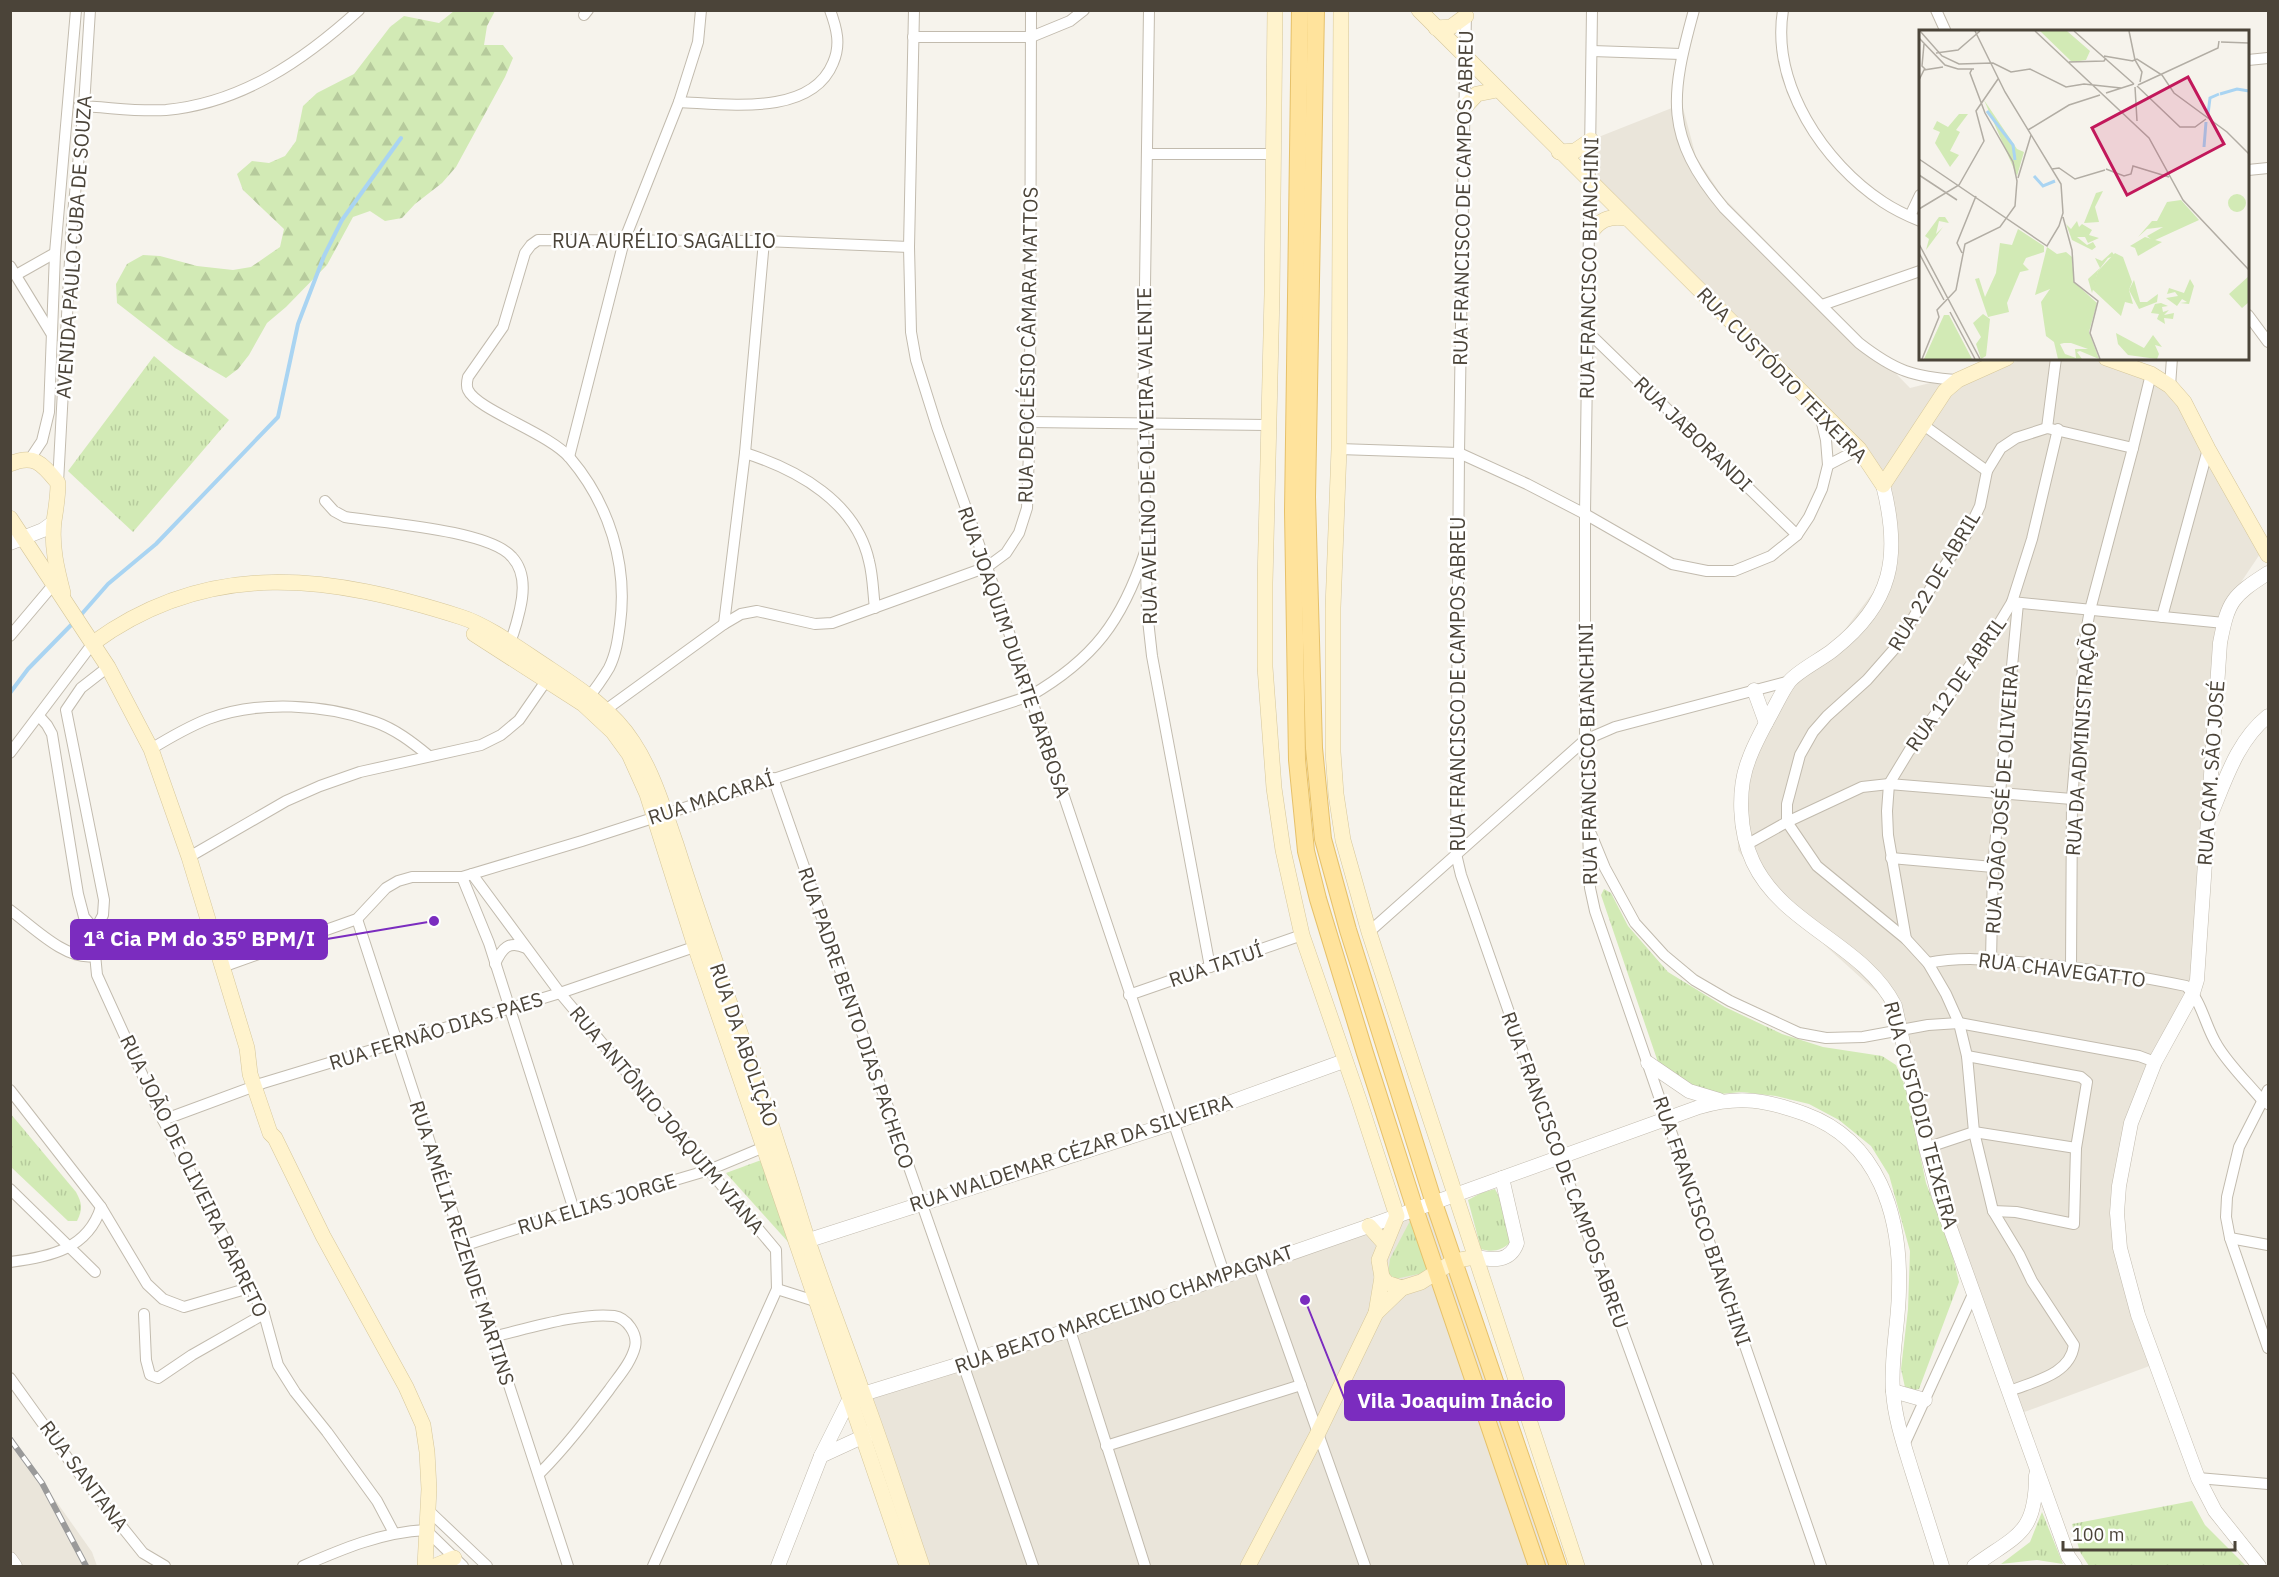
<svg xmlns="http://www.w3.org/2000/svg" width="2279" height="1577" font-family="'IBM Plex Sans',sans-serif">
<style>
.residential{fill:#eae5da}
.forest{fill:url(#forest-firs)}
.park{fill:url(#park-tufts)}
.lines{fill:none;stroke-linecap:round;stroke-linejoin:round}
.stream{stroke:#a9d4f2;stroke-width:4}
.minor-casing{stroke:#c2bbae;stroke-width:12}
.tertiary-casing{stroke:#c2bbae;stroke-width:15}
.secondary-casing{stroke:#d6c79b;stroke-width:16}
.primary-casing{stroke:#e6c16a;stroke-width:18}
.minor{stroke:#fff;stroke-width:10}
.tertiary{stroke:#fff;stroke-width:14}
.secondary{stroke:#fff3cd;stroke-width:15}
.primary{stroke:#ffe39c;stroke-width:16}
.rail-casing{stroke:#9a9a9a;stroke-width:6}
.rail{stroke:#fff;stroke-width:4;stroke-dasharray:11;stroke-linecap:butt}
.labels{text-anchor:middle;stroke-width:5;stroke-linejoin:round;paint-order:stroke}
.street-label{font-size:20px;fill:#4b4439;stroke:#fff}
.inset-river{fill:none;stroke:#a9d4f2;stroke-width:3}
.inset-road{fill:none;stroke:#b2ada4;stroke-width:1.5}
.view{fill:#c2185b;fill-opacity:0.15;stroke:#c2185b;stroke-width:3}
.inset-edge{fill:none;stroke:#4b4439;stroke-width:3}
.leader{fill:none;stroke:#7b2cbf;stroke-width:2}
.callout-dot{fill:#7b2cbf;stroke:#fff;stroke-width:2}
.callout{fill:#7b2cbf;stroke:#7b2cbf;stroke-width:2}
.callout-label{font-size:21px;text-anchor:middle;font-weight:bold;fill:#fff}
</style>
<defs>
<pattern id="forest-firs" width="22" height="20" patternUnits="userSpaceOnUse" patternTransform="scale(1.5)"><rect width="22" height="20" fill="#d2eab5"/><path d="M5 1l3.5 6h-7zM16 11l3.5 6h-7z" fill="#b6ca9c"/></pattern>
<pattern id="park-tufts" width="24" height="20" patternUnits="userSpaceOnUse" patternTransform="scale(1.5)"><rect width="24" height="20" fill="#d2eab5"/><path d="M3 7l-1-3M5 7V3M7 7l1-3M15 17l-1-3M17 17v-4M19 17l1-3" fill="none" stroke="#b6ca9c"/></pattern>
</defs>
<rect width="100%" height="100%" fill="#f6f3ec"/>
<g class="residential">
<path d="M1682,104l14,53 26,39 188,192 116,-29h78l76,33 82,159 -37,55 -33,383 -53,115 -11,47 -6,64 15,100 18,49 -139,51 -99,-281 -14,-107 -22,-31 -113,-102 -30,-44v-80l47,-88 55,-46 41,-54 9,-26 -7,-81 -285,-286 -2,-51z"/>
<path d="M1434,1203l126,363h-656l-54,-168z"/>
<path d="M10,1436l82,116 5,14h-76l-10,-12z"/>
</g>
<path class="forest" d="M454,11h41l-8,15 -3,19h19l10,13 -8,19 -49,90 -14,16 -27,21 -13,14 -17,3 -15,-10 -17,6 -26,48 -41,42 -19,16 -18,32 -11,14 -12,9 -51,-30 -58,-45 -1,-19 11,-20 16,-9 17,1 37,10 36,4 18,-3 29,-20 4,-18 -41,-39 -6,-16 15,-13 17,2 16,-7 11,-15 7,-35 14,-13 37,-19 36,-47 14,-11 35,7z"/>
<g class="park">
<path d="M154,356l75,64 -96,112 -65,-61z"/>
<path d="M1604,889l7,4 17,33 40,46 57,35 57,27 41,13 59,9 14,9 10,23 20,95 24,62 9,37 -40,107 -13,3 -5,-23 7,-60 2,-58 -21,-76 -18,-29 -32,-26 -30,-16 -33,-8 -34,-4 -44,4 -37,-25 -60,-176z"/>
<path d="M10,1113l66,79c6,11 7,17 1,29h-9l-57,-54z"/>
<path d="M767,1158l22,85 -63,-70z"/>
<path d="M1495,1189l6,12 10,41c-9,8 -18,11 -30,7l-13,-49 13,-7z"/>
<path d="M1411,1219l17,53 -33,7 -7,-6 2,-14z"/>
<path d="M2192,1501l13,24 41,41h-157l-9,-14 -8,-28z"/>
<path d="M2042,1512l21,52 -26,-4 -36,4 29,-22z"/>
</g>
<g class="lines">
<g class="stream">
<path d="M80,616l28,-32 48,-40 122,-127 20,-93 26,-68 18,-36 59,-82"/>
<path d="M10,693l18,-24 47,-48"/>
</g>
<defs>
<g id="minor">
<path d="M914,10l-5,237 2,85 5,28 21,67 50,140 238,709"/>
<path d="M1149,10l-6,413 4,188 5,45 58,311"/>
<path d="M1592,10l-7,504v226l5,148 5,23 226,655"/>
<path d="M1694,10c-24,87 -30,126 30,198l135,135c36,28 54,34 99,37"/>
<path d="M1783,10c-12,75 41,153 100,192 12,8 25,14 37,19"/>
<path d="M1936,10l10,22"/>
<path d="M1466,11l-7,442 -3,401 5,21 99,283 148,408"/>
<path d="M584,15l4,-5"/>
<path d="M913,37h118l39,-16 14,-11"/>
<path d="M1592,51l89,3"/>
<path d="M2248,60l20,-2"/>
<path d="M679,102c47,2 132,15 154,-39 8,-18 4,-34 -3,-53"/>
<path d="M79,106c29,1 58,6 87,4 76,-7 138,-50 193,-100"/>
<path d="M1147,154h126"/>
<path d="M2248,170l20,-2"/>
<path d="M1910,216l10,-21"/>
<path d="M10,266l41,67"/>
<path d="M16,275l39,-22"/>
<path d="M1822,305l98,-34"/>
<path d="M2248,315l20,27"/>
<path d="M1589,333l208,202"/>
<path d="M2170,386l2,-28"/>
<path d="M1030,422l237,3"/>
<path d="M1922,424l65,47"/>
<path d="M2047,428l9,-70"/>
<path d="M1339,449l120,4 68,31 58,30 87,50 35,7h27l37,-15 26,-21 12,-18 13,-28 6,-24 -2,-25 -7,-30"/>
<path d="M745,453c53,17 111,49 124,108 4,15 4,32 6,47"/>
<path d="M569,457l55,-216 55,-139 19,-60 3,-32"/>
<path d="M30,459l12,-18 7,-29 6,-159 21,-243"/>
<path d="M1828,465l31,-16"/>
<path d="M58,483l14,-260 12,-117 6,-96"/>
<path d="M325,501l9,10 11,6c37,6 144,13 167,40 13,14 12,35 8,52 -3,13 -6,27 -13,39"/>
<path d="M2012,602l212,21"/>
<path d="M2162,617l46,-168"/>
<path d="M724,624l21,-171 19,-212"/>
<path d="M10,636l43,-51"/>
<path d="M108,667l-27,21 -15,22 38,190 -1,15 -8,15 -1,14 3,31 66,145 101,194 14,51 17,27 32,40 50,69 17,32"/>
<path d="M585,702c8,-10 17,-22 24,-34 7,-14 9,-29 11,-44 8,-60 -11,-120 -50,-166 -21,-25 -93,-48 -102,-68 -2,-4 -1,-9 0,-13l35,-50 22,-74 6,-8 7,-5 226,1 145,6"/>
<path d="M600,714l124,-90 17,-10 16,-3 58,13 17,-1 155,-56 19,-14 13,-20 8,-25 3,-86 1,-412"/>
<path d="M39,716l8,9 5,9 26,160 6,23 11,13"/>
<path d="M151,749c18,-11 37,-22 57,-30 50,-19 117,-15 167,3 20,7 37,20 54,34"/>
<path d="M10,753l83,-110"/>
<path d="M773,778l203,581"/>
<path d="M1591,834l14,34 30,55 29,32 30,25 36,21 69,32 27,5 37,-1 65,-12 31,-2 180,33 16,6"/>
<path d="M1746,845l41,-23 75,-35 27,-3 183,15"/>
<path d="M189,857l97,-56 34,-15 40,-14 121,-27 20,-10 18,-15 27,-39"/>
<path d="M1891,858l102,9"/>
<path d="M472,874l88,119 216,257 1,39 -124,277"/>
<path d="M462,877l27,66 85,267"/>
<path d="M10,910c22,16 56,51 84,46"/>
<path d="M357,919l211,647"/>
<path d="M1369,932l216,-192 30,-13 175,-46"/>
<path d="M1906,939l-18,-104 -1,-24 2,-27 20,-33 85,-119 18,-30 20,-63 26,-110"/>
<path d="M1991,960l2,-93 25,-264"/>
<path d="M1928,963c34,-7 68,-3 102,0 52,5 105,12 156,23 16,15 19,40 31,59 12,20 30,37 45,55l6,4"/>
<path d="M495,964c7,-16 14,-24 31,-16"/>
<path d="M222,967l135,-48 29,-31 12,-7 14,-4h50l120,-36 448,-145c64,-37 92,-75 115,-144"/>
<path d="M2071,967l1,-168 14,-167 4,-22 43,-162 18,-74"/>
<path d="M1129,995l173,-60"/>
<path d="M1967,1056l114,21 6,5 -11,66 -2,76 -58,-12 -23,-1"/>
<path d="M10,1090l91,117 46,77 16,15 21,8 65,-19"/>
<path d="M2268,1090l-29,57 -12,50 -1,20 4,21 38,110"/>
<path d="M163,1120l100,-37 297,-90 140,-48"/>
<path d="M1926,1148l48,-16 102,16"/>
<path d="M10,1189l85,83"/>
<path d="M2230,1238l38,7"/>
<path d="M463,1246l111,-36 135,-40 55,-23"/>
<path d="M10,1262c40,-5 78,-13 91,-55"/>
<path d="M1258,1264l107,302"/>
<path d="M777,1289l41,13"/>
<path d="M144,1314l2,46 4,15 8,3 34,-23 72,-41"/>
<path d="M1070,1330l75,236"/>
<path d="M492,1337c35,-8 88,-25 122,-21 13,2 24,18 21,31 -4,16 -17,30 -26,43 -22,29 -44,58 -70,84"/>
<path d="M963,1364l70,202"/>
<path d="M10,1378l64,89 69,86 22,13"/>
<path d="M2010,1391c24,-10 60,-16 64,-46l-42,-64 -13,-27 -26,-43 -19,-79 -7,-76 -8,-33 -13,-29 -18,-31 -22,-24 -89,-73 -30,-44v-18l13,-49 13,-23 14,-16 40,-36 29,-33 43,-73 27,-39 14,-29 7,-35 14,-23 15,-10 31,-10 86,20"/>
<path d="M1904,1445l70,-153"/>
<path d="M1106,1446l195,-61"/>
<path d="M2198,1478l70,6"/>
<path d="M428,1510l59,56"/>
<path d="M303,1566c39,-17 79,-34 123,-36l37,36"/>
</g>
<g id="tertiary">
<path d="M1883,485c18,71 10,118 -50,165 -11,9 -37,22 -44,32 -6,8 -11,19 -16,28 -8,15 -18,32 -24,49 -12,30 -10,73 4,103 30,64 111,82 142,144l31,142 13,49 129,359 7,10"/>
<path d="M10,543l33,-13 11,-8"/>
<path d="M1754,690l12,33"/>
<path d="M2212,812c14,-34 26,-72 56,-96"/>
<path d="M1648,1063l41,28 30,9"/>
<path d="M800,1243l373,-120 171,-62"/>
<path d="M1475,1257c17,3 35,6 42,-14l-15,-65"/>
<path d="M1893,1391l32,9"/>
<path d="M821,1456l50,-23"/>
<path d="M10,1559l5,7"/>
<path d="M778,1566l43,-110 29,-58 220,-68 299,-104 330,-119c41,-12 67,-7 106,7 74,27 96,102 94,174 0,35 -9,70 -6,104 2,27 11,53 19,79 10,32 20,64 30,95"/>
<path d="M1974,1566c42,-31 62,-31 62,-91"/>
<path d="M2259,1566l-44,-55 -17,-33 -60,-163 -18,-67 -3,-35 2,-27 12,-63 24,-61 38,-69 4,-13 23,-337c8,-42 12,-47 48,-70"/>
</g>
<g id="secondary">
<path d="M1275,10l-3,284 -7,289v84l9,121 9,62 19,85 57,165 38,116 -18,44 3,17 5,6 15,5 19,-6 33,-21 21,-4"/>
<path d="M1341,10l-2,439 -6,159v144l3,42 7,46 26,92 208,634"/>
<path d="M1419,10l440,439 24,36 62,-94 13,-11 49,-22"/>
<path d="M1436,28l15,-1 15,-11"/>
<path d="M1464,108l13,-14 20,-4"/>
<path d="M1559,152l16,-1 16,-11"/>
<path d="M1590,234c9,-14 18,-18 35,-16"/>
<path d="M2106,358l45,16 19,12 14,16 24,47 60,106"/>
<path d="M10,464c25,-11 33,1 48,19 0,14 -2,25 -4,38 -3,25 3,49 9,72"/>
<path d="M10,518l98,149 43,82 38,108 58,191 3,26 20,59 5,5 48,98 83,151 17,38 4,27 2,37 -4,77"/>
<path d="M474,634l109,70 30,28 16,22 18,40 48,152 212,620"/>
<path d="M93,643c118,-86 239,-67 368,-26 26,8 60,33 83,48 33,22 67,43 89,77 20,30 31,68 43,102 15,47 31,94 47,140 19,54 38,108 55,162 10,30 19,61 29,92 17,51 37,102 55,153 22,58 40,117 60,175"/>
<path d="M1369,1226l16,18"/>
<path d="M1376,1313l26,-25"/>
<path d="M435,1566l19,-8"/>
<path d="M1248,1566l69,-131 59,-122 6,-36"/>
</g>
<g id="primary">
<path d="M1300,10l-7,501 4,249 9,91 12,48 47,154 50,156 122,357"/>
<path d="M1316,10l-9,487 7,251 9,91 25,91 86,273 124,363"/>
</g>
</defs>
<use href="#minor" class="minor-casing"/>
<use href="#tertiary" class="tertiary-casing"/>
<use href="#secondary" class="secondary-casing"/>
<use href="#primary" class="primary-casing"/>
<use href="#minor" class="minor"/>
<use href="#tertiary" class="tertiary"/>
<use href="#secondary" class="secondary"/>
<use href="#primary" class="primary"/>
<defs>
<path id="rail" d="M10,1439l32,44 44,83"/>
</defs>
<use href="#rail" class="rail-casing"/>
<use href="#rail" class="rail"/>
</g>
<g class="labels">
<g class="street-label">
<text transform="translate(1463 198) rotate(-89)" y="7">RUA FRANCISCO DE CAMPOS ABREU</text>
<text x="664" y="248">RUA AURÉLIO SAGALLIO</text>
<text transform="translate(74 247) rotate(-86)" y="7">AVENIDA PAULO CUBA DE SOUZA</text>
<text transform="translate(1589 268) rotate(-89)" y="7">RUA FRANCISCO BIANCHINI</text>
<text transform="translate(1028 345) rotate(-89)" y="7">RUA DEOCLÉSIO CÂMARA MATTOS</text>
<text transform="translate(1782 375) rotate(46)" y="7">RUA CUSTÓDIO TEIXEIRA</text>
<text transform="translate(1693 434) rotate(44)" y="7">RUA JABORANDI</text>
<text transform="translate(1147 456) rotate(-91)" y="7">RUA AVELINO DE OLIVEIRA VALENTE</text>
<text transform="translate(1934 581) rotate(-59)" y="7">RUA 22 DE ABRIL</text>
<text transform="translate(1014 652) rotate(71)" y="7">RUA JOAQUIM DUARTE BARBOSA</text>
<text transform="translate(1458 684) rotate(-90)" y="7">RUA FRANCISCO DE CAMPOS ABREU</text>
<text transform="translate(1956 684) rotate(-55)" y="7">RUA 12 DE ABRIL</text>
<text transform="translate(2081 739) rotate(-86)" y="7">RUA DA ADMINISTRAÇÃO</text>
<text transform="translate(1588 754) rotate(-91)" y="7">RUA FRANCISCO BIANCHINI</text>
<text transform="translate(2211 773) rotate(-86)" y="7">RUA CAM. SÃO JOSÉ</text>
<text transform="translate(711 798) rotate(-18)" y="7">RUA MACARAÍ</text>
<text transform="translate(2002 799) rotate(-86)" y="7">RUA JOÃO JOSÉ DE OLIVEIRA</text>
<text transform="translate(1216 965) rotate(-19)" y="7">RUA TATUÍ</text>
<text transform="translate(2062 970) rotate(7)" y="7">RUA CHAVEGATTO</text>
<text transform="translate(856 1018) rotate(71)" y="7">RUA PADRE BENTO DIAS PACHECO</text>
<text transform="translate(436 1031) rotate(-17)" y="7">RUA FERNÃO DIAS PAES</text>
<text transform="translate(744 1045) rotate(71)" y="7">RUA DA ABOLIÇÃO</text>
<text transform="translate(1921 1115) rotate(75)" y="7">RUA CUSTÓDIO TEIXEIRA</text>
<text transform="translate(667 1120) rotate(50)" y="7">RUA ANTÔNIO JOAQUIM VIANA</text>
<text transform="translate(1071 1153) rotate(-18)" y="7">RUA WALDEMAR CÉZAR DA SILVEIRA</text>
<text transform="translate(1565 1170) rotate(70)" y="7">RUA FRANCISCO DE CAMPOS ABREU</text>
<text transform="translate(194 1176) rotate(64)" y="7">RUA JOÃO DE OLIVEIRA BARRETO</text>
<text transform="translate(597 1204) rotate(-17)" y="7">RUA ELIAS JORGE</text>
<text transform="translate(1702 1221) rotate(71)" y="7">RUA FRANCISCO BIANCHINI</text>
<text transform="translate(462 1243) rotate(72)" y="7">RUA AMÉLIA REZENDE MARTINS</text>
<text transform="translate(1124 1309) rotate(-19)" y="7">RUA BEATO MARCELINO CHAMPAGNAT</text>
<text transform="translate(84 1476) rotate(53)" y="7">RUA SANTANA</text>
</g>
</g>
<g transform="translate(1919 30)">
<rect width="330" height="330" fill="#f6f3ec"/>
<path d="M184,161l-8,16 4,15 -15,1 12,-30zM309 173a9 9 0 1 1 18 0a9 9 0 1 1-18 0ZM262,170l18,20 -46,21 -6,-5 16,-9 -16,2 -9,8 14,-16h5l10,-19zM196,223l8,4 9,25 -3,8 4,14 -8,-2 -4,14 -29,-27 6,-18zM25,285h5l23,44h-48z" fill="#d2eab5"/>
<path d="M20,187h6l4,6 -10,-2 -3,13 7,-7 -17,23 3,-11 -4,-3zM158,191l2,6 3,-3 10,6 -3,5 10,3 -11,5 -3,-6h-8l10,8 6,-3 3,5 -4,3 -20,-10 -6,-16 5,5zM128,217l10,7 9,-2 6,5 2,25 23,21 -8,29 10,27 -19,-8 -3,1 5,7h-24l-4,-17 -8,-6 -5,-34 9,-13 -15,6zM145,313h7l17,6h-13l1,9 -11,-4 -5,-10zM193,222l3,4 -7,2 -10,13 -6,22 -4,-14 12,-11 -5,-10 7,3zM271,249l4,7 -5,18 -9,-1 7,-1 -5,-3 -5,7 -11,-8 12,-2 -3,-4 -8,2 2,-6 15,5zM215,250l6,22h7l11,-8 -1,8 -18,7 -10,-19zM242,273l7,3 -6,1 1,5 6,-2 -5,5 10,-2 -1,6 -9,-1 1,6 -8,-5 2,-5 -8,-1 4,-9zM64,284l7,5 -4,37 -5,3 -5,-15 5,-7 -8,-14zM197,303l28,15 9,-13 9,12 -7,-2 4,9 -2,5 -29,-4 -10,-11z" fill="#d2eab5" fill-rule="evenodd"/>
<path d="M121,1h27l23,20 -4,9 -14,2zM330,246v26l-7,6 -13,-14z" fill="#d2eab5"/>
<path d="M65,70l33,49 7,3 -7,24zM40,84h9l-12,16 4,2 -10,19 9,4 -9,12 -15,-24 5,-11 -7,-3 4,-8 11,6zM99,199l26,17v6l-18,6 -3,6 6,6 -9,2 -13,31 2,9 -21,5 -13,-38 4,-1 6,19 11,-24 4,-30 12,2zM226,207l17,5 -24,14 -3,-8 -5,-2z" fill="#d2eab5"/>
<path class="inset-river" d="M301,64l17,-5 12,2M68,81l26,34 2,15M289,84l2,-16 9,-4M285,117l2,-25M115,146l9,10 12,-5"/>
<path class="inset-road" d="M1,1l22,25 17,8 34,-1 18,9 19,-3 36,18 18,-3 37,4M116,1l114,107 34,62 66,70M155,1l60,53M210,1l6,29 7,12 -2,10M0,8l26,27 13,4h16M302,12l28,1M5,14l-2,22 4,4M17,23l22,-3 22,-19M185,26l29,5M213,31l5,-2 25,16 12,18 53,39 22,22M150,32l35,-1 2,-3M0,50l5,-10 19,-3M219,55l80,-37 1,-7M218,56l43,41h15l11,-8M216,57l2,34M187,63l28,-9M109,100l41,-25 31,-10M0,129l128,87 12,-20 4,-13 -2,-29 -56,-92 -30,-61M133,139l7,-1 16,11 30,-9M187,139l18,7 7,-2 2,-8 36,11M0,145l38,25M99,148l13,-43M0,179l40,-24 25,-44 -8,-30 22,-32M144,187l9,33 2,32 24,19 -8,32 10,26M0,214l61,115M0,223l25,47M43,223l-5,-10 19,-47M31,282l25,47M3,329l17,-42 -2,-7 19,-20 9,-46 35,-17 15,-21 2,-25 -4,-19 -28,-49 -15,-40 2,-4"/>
<path class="view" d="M269,47l36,67 -97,51 -35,-67z"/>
<rect width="330" height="330" class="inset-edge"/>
</g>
<path class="leader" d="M434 921L327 939M1305 1300L1345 1400"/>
<g class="callout-dot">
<circle cx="434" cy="921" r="6"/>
<circle cx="1305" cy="1300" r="6"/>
</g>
<g class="callout">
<rect x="71" y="920" width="256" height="39" rx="6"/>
<rect x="1345" y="1381" width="219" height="39" rx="6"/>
</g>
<g class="callout-label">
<text x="199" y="946">1ª Cia PM do 35º BPM/I</text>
<text x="1455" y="1408">Vila Joaquim Inácio</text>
</g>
<rect width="2279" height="1577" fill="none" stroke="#4b4439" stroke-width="24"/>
<path d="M2063 1541v9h172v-9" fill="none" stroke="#4b4439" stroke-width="3"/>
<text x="2072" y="1541" font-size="18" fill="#4b4439" stroke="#ffffff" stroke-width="4.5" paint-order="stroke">100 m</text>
</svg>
